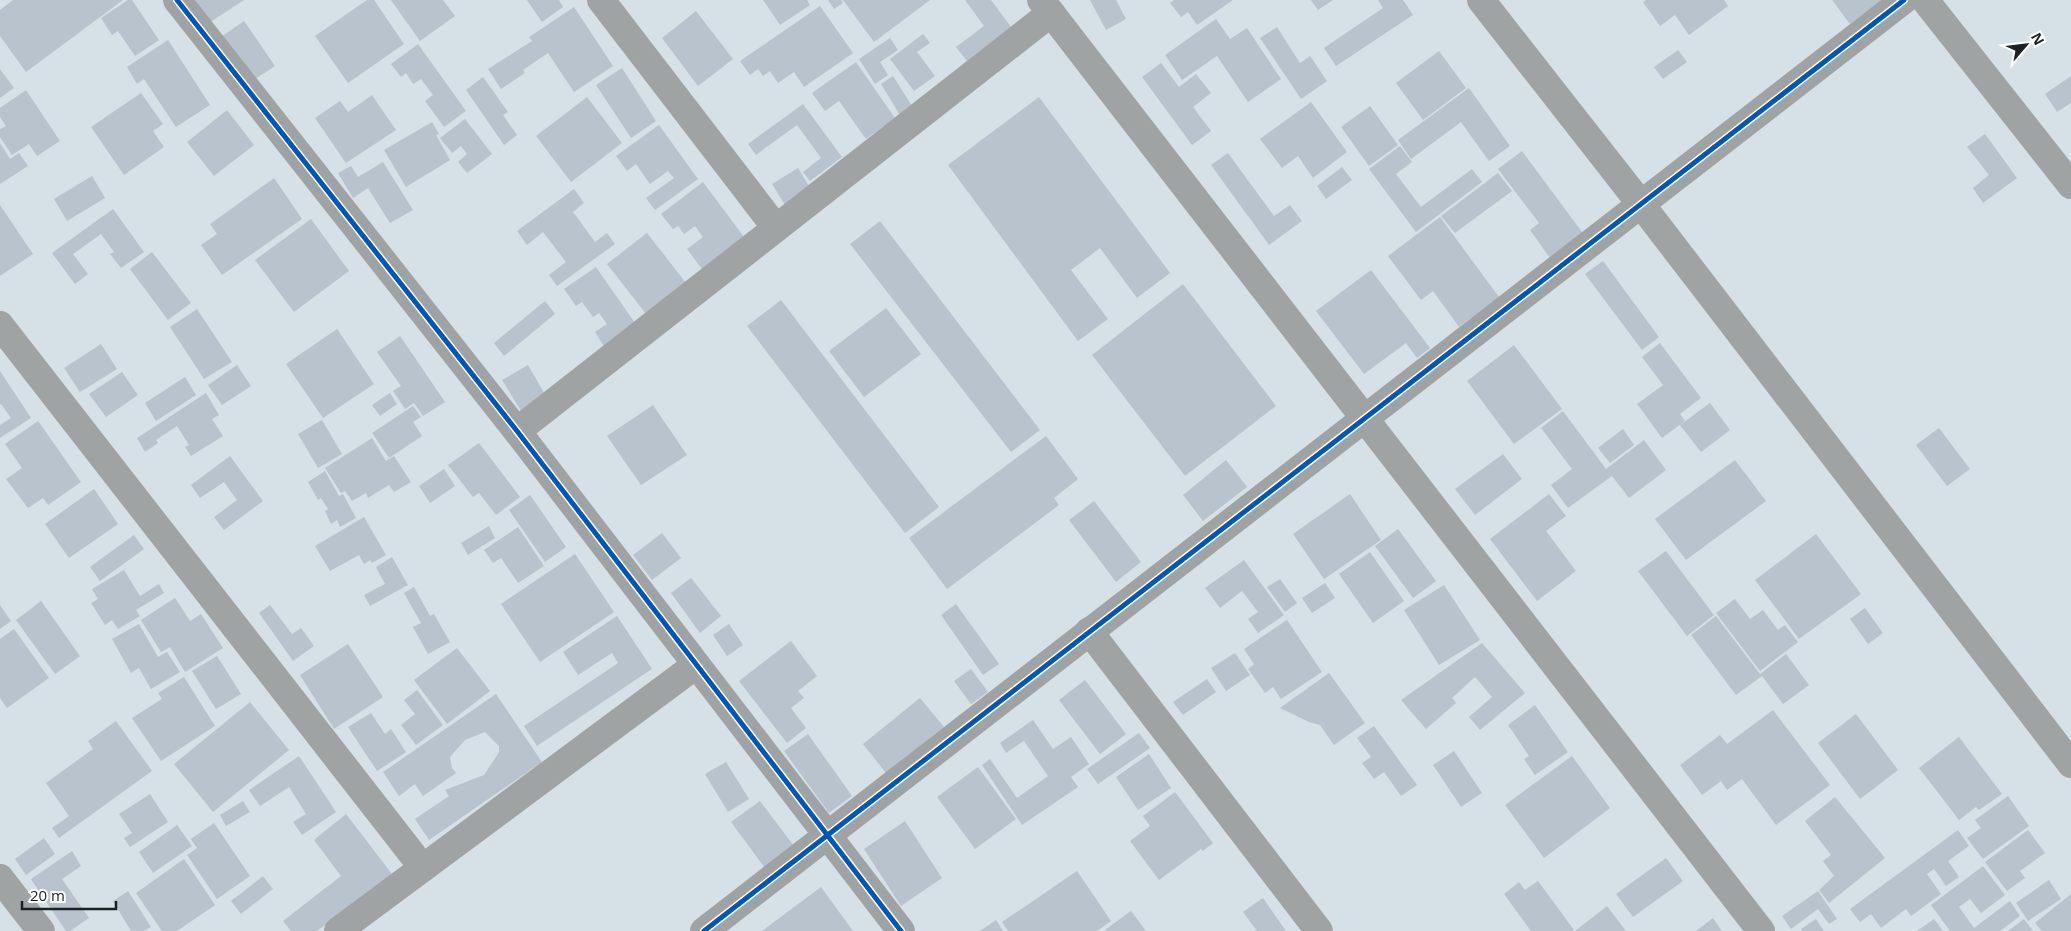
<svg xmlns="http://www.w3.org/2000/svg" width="2071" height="931" font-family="'Open Sans',sans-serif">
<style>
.building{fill:#b8c3cd}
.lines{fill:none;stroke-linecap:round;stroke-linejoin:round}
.minor{stroke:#9fa3a4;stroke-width:28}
.cycleway-casing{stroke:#fff;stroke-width:8}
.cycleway{stroke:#0057b8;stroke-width:5}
</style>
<rect width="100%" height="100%" fill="#d5e1e6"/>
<g class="building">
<path d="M13,0h110l-97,72 -26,-36v-26z"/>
<path d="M128,0h4l27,40 -24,16 -17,-25 -6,4 -11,-17z"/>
<path d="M195,0h49l-35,23z"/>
<path d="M367,0h7l30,44 -56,39 -33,-47z"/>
<path d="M391,0h52l12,16 -35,25z"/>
<path d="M527,0h32l4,7 -21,15z"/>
<path d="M763,0h44l3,5 -30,20z"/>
<path d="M828,0h13l2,3 -9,6z"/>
<path d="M843,0h87l-56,42z"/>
<path d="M965,0h26l20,27 -44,34 -11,-14 28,-21z"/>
<path d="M1090,0h26l10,19 -20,11z"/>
<path d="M1174,0h59l-36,25 -9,-13 -7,5 -11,-14z"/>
<path d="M1311,0h22l-15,10z"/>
<path d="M1378,0h25l10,15 -77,51 -12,-18 59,-40z"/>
<path d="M1646,0h78l4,6 -39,29 -14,-20 -15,11 -17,-24z"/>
<path d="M1832,0h50l-32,24z"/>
<path d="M820,6l33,47 -49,34 -10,-15 -16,11 -8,-12 -7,5 -5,-7 -8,6 -10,-14z"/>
<path d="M574,7l39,59 -39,26 -26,-39 -25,17 2,3 -24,16 -13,-20 44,-28 -3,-4z"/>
<path d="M696,11l37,48 -35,27 -36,-48z"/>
<path d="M1216,19l14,20 17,-11 34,51 -33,23 -31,-46 -35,24 -17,-25z"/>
<path d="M244,21l31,45 -23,15 -31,-44z"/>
<path d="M1277,27l23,36 10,-7 17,25 -26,18 -41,-61z"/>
<path d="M923,34l7,9 -13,9 18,24 -21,15 -24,-32z"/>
<path d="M890,38l8,12 -18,12 8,13 -13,9 -16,-25z"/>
<path d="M168,40l42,65 -34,22 -32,-48 -7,5 -10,-17z"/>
<path d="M418,44l48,67 -22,16 -19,-26 8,-6 -12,-16 -8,5 -7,-11 -5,4 -10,-13z"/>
<path d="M1678,50l9,12 -24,17 -9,-12z"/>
<path d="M1439,51l27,37 -43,32 -27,-37z"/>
<path d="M856,62l39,56 -29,21 -27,-38 -14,10 -13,-18z"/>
<path d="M1161,63l18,24 17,-13 15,19 -18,14 18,24 -19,14 -50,-68z"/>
<path d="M622,68l34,53 -25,17 -35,-53z"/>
<path d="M0,69l14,19 -14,10z"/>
<path d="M893,76l21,33 -13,8 -20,-33z"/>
<path d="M2071,76v27l-14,9 -12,-18z"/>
<path d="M483,77l25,35 -5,3 14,20 -13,10 -38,-55z"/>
<path d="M1469,88l41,58 -21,15 -28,-39 -50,37 -13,-19z"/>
<path d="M26,90l34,51 -23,15 -8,-12 -17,11 -12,-18v-8l6,-3 -6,-9v-9z"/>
<path d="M141,93l22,31 -10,7 11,16 -40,28 -33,-48z"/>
<path d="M372,95l24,35 -50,33 -31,-45 25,-17 8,11z"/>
<path d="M587,97l35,46 -51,39 -35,-46z"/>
<path d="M1039,97l131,176 -33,25 -37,-50 -29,22 37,49 -30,22 -130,-176z"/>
<path d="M1311,102l36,50 -34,26 -15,-22 -16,12 -22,-29z"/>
<path d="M803,104l39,53 -32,24 -7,-9 18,-14 -24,-33 -41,30 -8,-11z"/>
<path d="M1370,106l28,39 -29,21 -28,-39z"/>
<path d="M227,110l27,35 -40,31 -27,-34z"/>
<path d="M465,119l27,35 -25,19 -9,-11 9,-8 -6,-8 -9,7 -12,-15z"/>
<path d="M432,122l7,12 -3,1 14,25 -44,27 -22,-37z"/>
<path d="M659,125l39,54 -43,31 -9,-12 28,-20 -6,-7 -18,13 -14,-20 -9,7 -11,-15z"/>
<path d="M1985,134l32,44 -34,25 -10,-15 16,-13 -22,-28z"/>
<path d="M0,143l10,16 9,-6 9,13 -28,18z"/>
<path d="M1400,146l12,16 -16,12 25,33 51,-38 10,13 -66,50 -47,-63z"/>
<path d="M1522,151l66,89 -33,25 -25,-35 9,-7 -41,-54z"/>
<path d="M1228,153l46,63 16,-11 12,16 -33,24 -58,-80z"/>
<path d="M383,162l30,48 -23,13 -22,-35 -15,10 -15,-25 13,-7 7,11z"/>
<path d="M1342,167l10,13 -26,19 -9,-13z"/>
<path d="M798,168l12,20 -25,17 -13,-21z"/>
<path d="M1498,173l14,18 -57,42 -14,-17z"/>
<path d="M92,176l13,22 -38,23 -13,-22z"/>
<path d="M274,178l28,41 -80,56 -21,-30 16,-11 -7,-10z"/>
<path d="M703,182l41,55 -42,32 -15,-20 16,-12 -8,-11 -11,8 -6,-8 -5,3 -12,-15z"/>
<path d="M574,189l10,14 -11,9 22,30 12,-9 8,11 -58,42 -8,-11 17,-13 -23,-30 -16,13 -10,-14z"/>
<path d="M0,205l33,49 -33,22z"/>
<path d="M113,209l31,43 -23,16 -11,-14 4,-2 -13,-18 -28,20 15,20 -13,10 -23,-31z"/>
<path d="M1440,217l59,80 -40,30 -26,-36 -12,9 -33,-44z"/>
<path d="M311,219l38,52 -55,41 -39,-52z"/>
<path d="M880,221l160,209 -29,22 -161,-208z"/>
<path d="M647,233l43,55 -40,31 -43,-55z"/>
<path d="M152,252l39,51 -23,17 -38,-51z"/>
<path d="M1603,261l56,76 -17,13 -57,-76z"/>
<path d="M596,267l41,59 -32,22 -10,-16 12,-8 -8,-11 -6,4 -11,-15 -6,4 -12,-17z"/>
<path d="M1371,270l59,78 -13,10 -11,-15 -42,31 -48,-63z"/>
<path d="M1183,284l93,122 -91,70 -93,-121z"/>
<path d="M781,300l158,207 -34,26 -158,-207z"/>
<path d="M545,301l10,13 -51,42 -10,-13z"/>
<path d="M886,308l35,46 -57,43 -35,-46z"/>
<path d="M197,309l35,53 -28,17 -34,-52z"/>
<path d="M337,329l37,55 -51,34 -37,-54z"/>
<path d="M400,336l45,66 -22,14 -9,-13 -9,6 -12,-18 8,-5 -24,-34z"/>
<path d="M1660,343l41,55 -21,16 5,7 -23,17 -25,-34 26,-19 -21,-28z"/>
<path d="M101,344l16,25 -37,23 -16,-24z"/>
<path d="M1514,345l48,64 -48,35 -47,-63z"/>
<path d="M237,365l14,21 -29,19 -14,-20z"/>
<path d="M528,365l18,31 -25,15 -19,-31z"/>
<path d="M0,371l31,47 -31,20v-13l11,-7 -10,-14 -1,1z"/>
<path d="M122,372l16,23 -32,22 -17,-23z"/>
<path d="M185,377l11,18 -40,26 -11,-18z"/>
<path d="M206,393l13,22 -7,4 11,17 -32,20 -6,-9 4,-2 -12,-19 -21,14 2,3 -13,9 -8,-14z"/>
<path d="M390,393l7,11 -17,12 -8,-11z"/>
<path d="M1710,403l20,27 -29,22 -21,-27z"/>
<path d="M653,405l34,50 -46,30 -34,-49z"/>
<path d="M413,406l8,11 -8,5 9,14 -33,22 -17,-25z"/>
<path d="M1563,411l43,58 38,-29 22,30 -37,28 -17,-22 -44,32 -17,-23 21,-16 -31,-41z"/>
<path d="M322,420l20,34 -24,14 -20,-34z"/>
<path d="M38,421l43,61 -33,23 -5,-7 -15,10 -22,-29 16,-11 -17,-24z"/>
<path d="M1939,428l31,41 -23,17 -31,-41z"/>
<path d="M1623,429l11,16 -24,18 -12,-15z"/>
<path d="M1046,436l32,43 -24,19 5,7 -112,84 -38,-51z"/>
<path d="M372,438l14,23 8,-5 17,26 -17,10 -5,-7 -21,13 -2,-5 -14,8 -7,-10 -4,2 -16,-25z"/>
<path d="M479,443l41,54 -24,18 -17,-22 -6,4 -25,-32z"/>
<path d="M1503,454l19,25 -47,36 -20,-26z"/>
<path d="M230,456l33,45 -39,29 -10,-13 23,-17 -13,-18 -24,16 -9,-13z"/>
<path d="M1226,460l21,27 -44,34 -20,-26z"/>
<path d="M1735,460l31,41 -80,59 -31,-41z"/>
<path d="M444,469l11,17 -25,17 -11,-17z"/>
<path d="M325,471l14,25 4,-2 13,24 -16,9 -3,-7 -6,4 -6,-13 3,-2 -7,-11 -3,2 -10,-18z"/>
<path d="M94,489l24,35 -49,34 -24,-34z"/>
<path d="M1350,494l31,46 -57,39 -31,-45z"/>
<path d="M1549,494l17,22 -20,15 30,40 -39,30 -47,-62z"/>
<path d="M530,495l36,52 -21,15 -36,-52z"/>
<path d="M1094,501l47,61 -25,20 -47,-62z"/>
<path d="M364,517l22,38 -14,8 -2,-3 -6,4 -5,-9 -29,16 -15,-25z"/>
<path d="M489,526l6,12 -27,17 -7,-12z"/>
<path d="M518,527l26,39 -26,17 -17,-25 -8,5 -9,-13z"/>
<path d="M1398,529l38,52 -23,17 -38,-52z"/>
<path d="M662,533l19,25 -29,22 -19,-25z"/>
<path d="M1816,534l45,60 -62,45 -44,-59z"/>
<path d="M134,535l10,14 -44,32 -10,-14z"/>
<path d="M1666,551l48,64 -27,21 -49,-65z"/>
<path d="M1370,552l34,49 -31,22 -34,-49z"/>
<path d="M575,554l39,58 -74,50 -39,-58z"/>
<path d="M392,557l16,28 -38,21 -6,-11 21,-11 -9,-17z"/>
<path d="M1244,560l40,55 -26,18 -10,-14 10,-7 -16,-21 -22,17 -15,-20z"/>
<path d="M124,570l16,26 19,-12 5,9 -28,17 4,6 -22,13 -6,-9 -7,5 -14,-22 7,-4 -6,-10z"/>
<path d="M691,578l30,38 -21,17 -29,-40z"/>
<path d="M1280,579l17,24 -12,9 -18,-25z"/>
<path d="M1325,583l10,15 -23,15 -10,-15z"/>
<path d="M1444,585l36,55 -41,25 -35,-55z"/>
<path d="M414,587l16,29 4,-2 16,28 -22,12 -15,-27 8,-4 -17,-30z"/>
<path d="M175,598l15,23 11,-7 22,34 -38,24 -15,-25 -9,5 -20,-32z"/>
<path d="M1735,599l15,20 13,-9 15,20 7,-5 13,17 -38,29 -44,-58z"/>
<path d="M41,601l39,55 -25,18 -39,-54z"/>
<path d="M956,604l43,60 -16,11 -42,-60z"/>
<path d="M0,605l11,16 -11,8z"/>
<path d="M270,605l22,29 9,-6 13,18 -21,15 -34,-48z"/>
<path d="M1865,608l18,25 -15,11 -18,-25z"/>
<path d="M617,616l35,53 -115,77 -13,-20 94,-63 -6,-10 -34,22 -15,-23z"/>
<path d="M1716,616l44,58 26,-20 23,31 -26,19 -21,-28 -26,19 -45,-60z"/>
<path d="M1287,620l35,52 -41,27 -8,-12 -8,6 -17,-24 6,-5 -10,-15z"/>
<path d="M139,624l19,33 9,-5 13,20 -29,17 -12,-21 -8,5 -19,-34z"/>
<path d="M729,624l14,21 -16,11 -14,-21z"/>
<path d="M14,629l35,49 -42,30 -7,-10v-59z"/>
<path d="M791,641l26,35 -19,15 6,7 -13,10 15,20 -19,15 -48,-62z"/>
<path d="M1482,643l43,50 -45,37 -11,-13 23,-20 -17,-20 -23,21 4,5 -30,26 -25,-29z"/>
<path d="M348,644l35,53 -49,32 -34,-54z"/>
<path d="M457,648l33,43 -43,33 -33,-44z"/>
<path d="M1235,653l15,22 -24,16 -15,-23z"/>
<path d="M217,656l24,38 -25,15 -24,-38z"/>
<path d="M971,669l17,23 -17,12 -17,-23z"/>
<path d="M1329,673l36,50 -31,22 -14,-20 -11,-3 -29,-14z"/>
<path d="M184,677l31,49 -54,35 -29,-43 30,-19 -4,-6z"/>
<path d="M1207,679l9,13 -33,23 -10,-13z"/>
<path d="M1085,680l41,54 -26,20 -41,-54z"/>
<path d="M417,690l26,35 -27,20 -15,-20 14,-11 -11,-14z"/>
<path d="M496,694l46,68 -113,78 -14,-21 34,-23 -4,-6 39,-15 15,-23v-6l-14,-14 -20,8 -15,17 2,11 4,5 -33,23 -8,-12 -16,12 -16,-24z"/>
<path d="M920,698l24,29 -58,46 -23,-29z"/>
<path d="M250,702l39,48 -76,62 -39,-48z"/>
<path d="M1535,705l33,47 -33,23 -11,-16 5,-3 -21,-31z"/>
<path d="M1773,710l57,75 -54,40 -34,-46 -15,11 -6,-9 -19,14 -22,-30 40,-30 7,9z"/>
<path d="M371,713l14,21 6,-5 15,23 -29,19 -29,-44z"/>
<path d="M1856,714l42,56 -38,29 -42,-56z"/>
<path d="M1033,720l20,29 18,-12 18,27 -18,13 7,10 -56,38 -40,-60 8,-6 27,39 31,-22 -24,-35 -18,12 -6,-10z"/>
<path d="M116,721l36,50 -93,67 -7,-10 17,-12 -23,-33 47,-34 -5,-8z"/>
<path d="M1374,726l43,59 -16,11 -17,-24 -10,7 -12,-16 9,-6 -14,-19z"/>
<path d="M1139,733l11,15 -52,36 -11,-15z"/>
<path d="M808,734l44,62 -23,17 -45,-62z"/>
<path d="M1959,737l43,57 -23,16 -3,-3 -17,13 -40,-52z"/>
<path d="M1454,751l28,42 -21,14 -28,-42z"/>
<path d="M1149,754l22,34 -33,22 -22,-33z"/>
<path d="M299,756l37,56 -34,23 -9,-13 13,-8 -17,-27 -29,19 -11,-16z"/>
<path d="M1572,756l38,52 -66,50 -39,-53z"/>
<path d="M726,762l23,37 -21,13 -23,-38z"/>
<path d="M978,767l38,52 -41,30 -38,-52z"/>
<path d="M1175,792l38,51 -10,8 -2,-2 -42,31 -29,-39 20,-15 -7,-10z"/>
<path d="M150,794l18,28 -38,25 -6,-9 8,-5 -13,-19z"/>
<path d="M2008,796l21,30 -46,33 -16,-21 14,-10 -6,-8z"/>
<path d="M1835,797l50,61 -56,45 -10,-13 15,-14 -11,-15 8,-6 -26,-34z"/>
<path d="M243,801l7,11 -24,14 -6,-11z"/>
<path d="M760,801l34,45 -29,22 -34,-46z"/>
<path d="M346,814l46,60 -75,57h-26l-8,-10 58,-45 -27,-36z"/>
<path d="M905,821l37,57 -41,28 -37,-57z"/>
<path d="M214,823l36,53 -33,23 -30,-44 10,-7 -6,-9z"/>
<path d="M177,825l15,21 -39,27 -14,-21z"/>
<path d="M1958,830l11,16 -21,15 11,16 -13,9 -12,-17 -7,5 14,20 -30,22 -5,-7 -25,19 -10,-14 -11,8 -10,-13z"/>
<path d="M2028,830l17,23 -25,18 5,7 -18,13 -22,-29z"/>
<path d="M44,838l11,16 -29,21 -11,-16z"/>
<path d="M72,851l9,15 -19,13 27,39 -19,13h-4l-35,-52z"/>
<path d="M1666,858l17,23 -50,36 -17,-23z"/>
<path d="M184,859l31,46 -38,26h-15l-26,-38z"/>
<path d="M1983,866l22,29 -24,18 -11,-14 -11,8 15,21 36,-27 10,15 -20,15h-50l-19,-26z"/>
<path d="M1077,871l34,50 -14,10h-89l-6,-9z"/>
<path d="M263,876l10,13 -32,25 -10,-13z"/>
<path d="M2049,880l12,19 -33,22 -12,-18z"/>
<path d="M1538,881l36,49 -2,1h-41l-27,-37 15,-12 6,8z"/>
<path d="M821,887l32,44h-91z"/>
<path d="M128,891l23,36 -7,4h-13l-18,-30z"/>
<path d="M1818,891l19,28 -8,5 -11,-15 -27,20 -9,-13z"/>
<path d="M2071,894v37h-29l-7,-8z"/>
<path d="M1263,898l23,33h-29l-14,-19z"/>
<path d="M1607,906l19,25h-51z"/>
<path d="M1131,911l15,20h-40l-1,-1z"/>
<path d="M1713,918l9,13h-26z"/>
<path d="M1816,919l8,12h-22l-1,-2z"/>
<path d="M1934,919l9,12h-26z"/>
<path d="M2024,919l9,12h-25z"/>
<path d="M996,920l7,11h-23z"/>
</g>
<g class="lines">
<g class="minor">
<path d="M177,0l340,431 384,500"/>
<path d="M601,0l175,228"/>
<path d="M1041,0l720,931"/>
<path d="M1481,0l159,203 431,561"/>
<path d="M1925,0l146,185"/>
<path d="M0,325l423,543"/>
<path d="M517,431l534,-418"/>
<path d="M1089,631l230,300"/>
<path d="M0,878l41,53"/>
<path d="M338,931l358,-266"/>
<path d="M704,931l1200,-931"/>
</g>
<defs>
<g id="cycleway">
<path d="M177,0l340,431 384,500"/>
<path d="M704,931l1200,-931"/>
</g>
</defs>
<use href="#cycleway" class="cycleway-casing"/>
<use href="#cycleway" class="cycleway"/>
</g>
<g transform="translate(2026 45) rotate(62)" stroke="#ffffff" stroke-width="4" paint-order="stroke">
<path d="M0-4L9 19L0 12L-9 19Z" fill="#192125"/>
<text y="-8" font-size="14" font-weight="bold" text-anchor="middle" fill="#192125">N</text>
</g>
<path d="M22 901v8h94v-8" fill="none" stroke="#192125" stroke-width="2.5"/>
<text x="30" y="901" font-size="15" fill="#192125" stroke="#ffffff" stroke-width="4" paint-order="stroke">20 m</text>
</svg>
